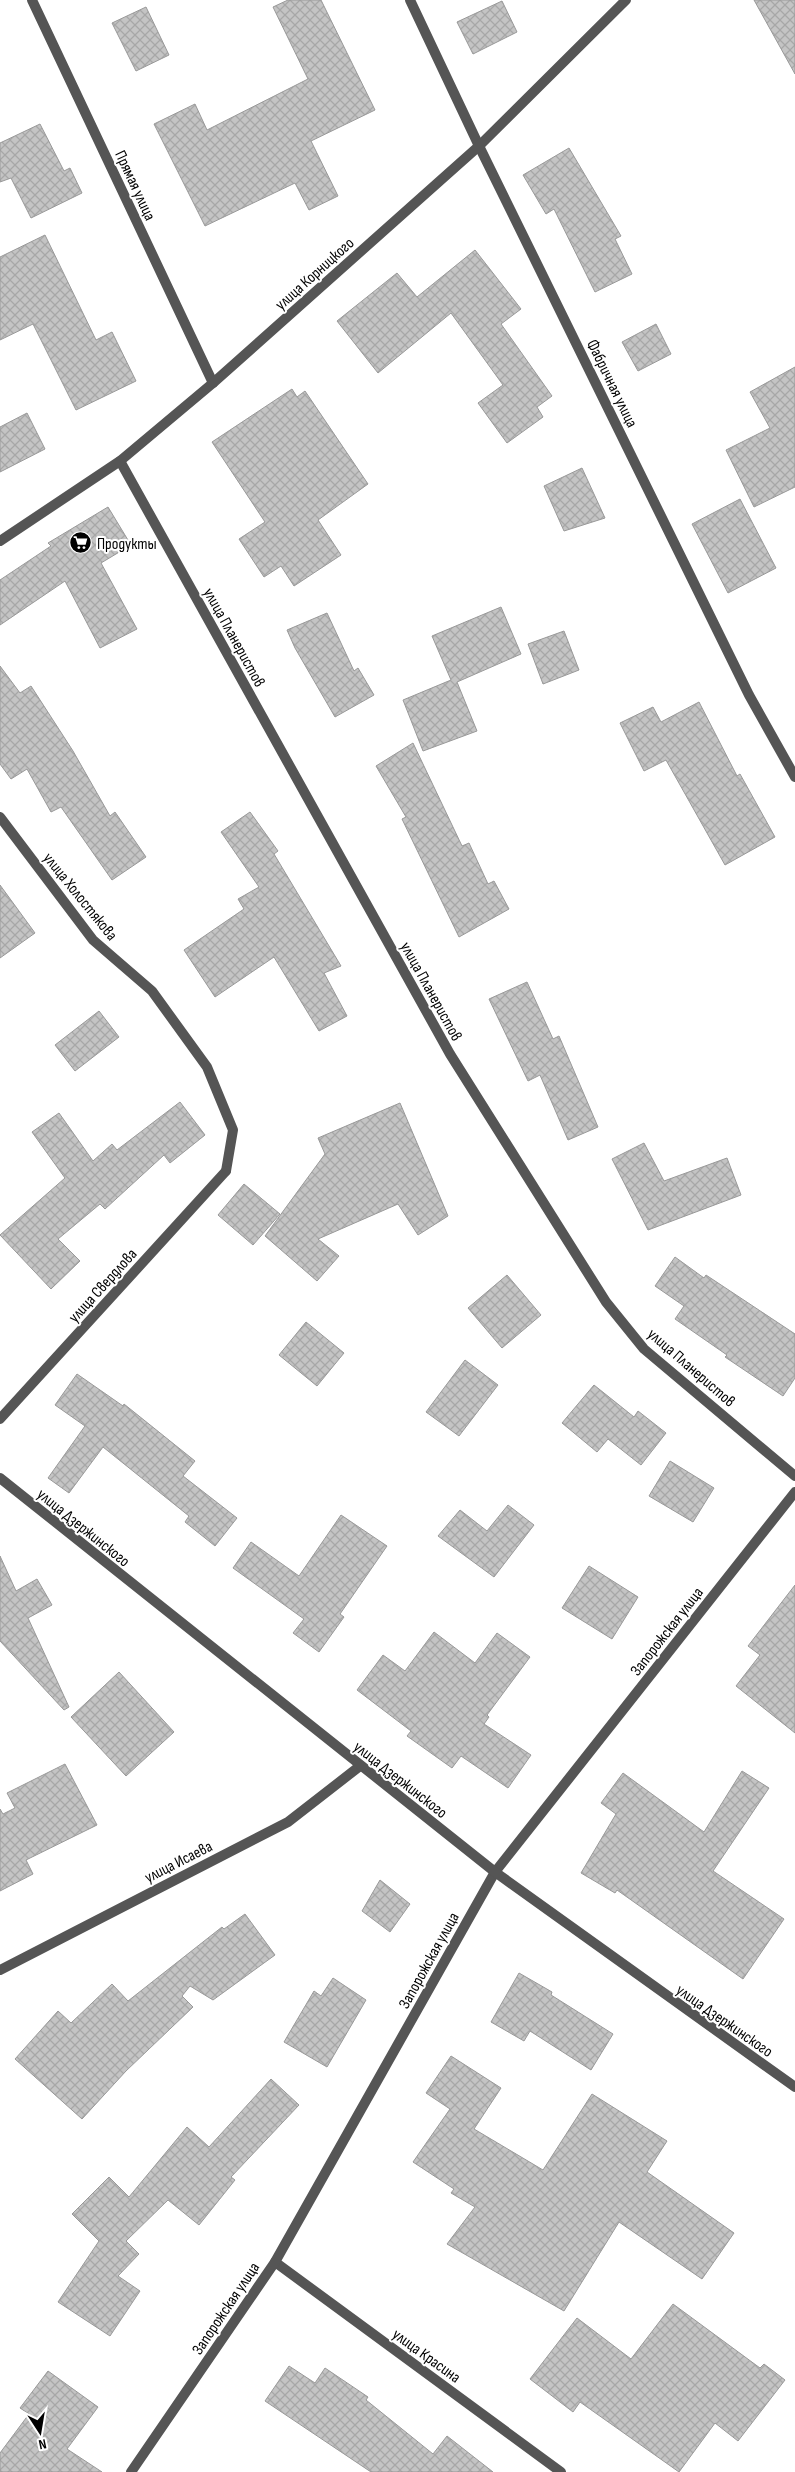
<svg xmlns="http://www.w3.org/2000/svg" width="795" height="2472" font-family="'Sofia Sans Condensed',sans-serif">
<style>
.building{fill:url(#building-cross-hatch);stroke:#999}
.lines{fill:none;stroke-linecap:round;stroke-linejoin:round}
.service{stroke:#555;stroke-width:10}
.minor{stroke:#555;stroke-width:10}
.tertiary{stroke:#555;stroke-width:10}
.labels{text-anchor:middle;stroke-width:4;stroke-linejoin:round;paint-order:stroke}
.street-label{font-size:16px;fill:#000;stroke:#fff}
.poi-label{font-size:16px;fill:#000;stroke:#fff;text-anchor:start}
</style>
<defs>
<pattern id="building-cross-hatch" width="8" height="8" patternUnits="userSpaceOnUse" patternTransform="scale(1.25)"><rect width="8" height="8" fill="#c4c4c4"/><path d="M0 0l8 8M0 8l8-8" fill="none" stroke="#a7a7a7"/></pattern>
</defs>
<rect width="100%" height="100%" fill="#fff"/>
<g class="building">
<path d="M288,0h33l54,110 -64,31 27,55 -29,14 -14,-27 -90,43 -51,-102 41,-20 12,26 101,-51 -35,-72z"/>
<path d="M754,0h41v74z"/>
<path d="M502,1l15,31 -44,22 -16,-32z"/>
<path d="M146,7l23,48 -33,16 -24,-48z"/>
<path d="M40,124l24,47 6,-3 12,25 -51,25 -20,-40 -11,4v-39z"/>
<path d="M569,148l52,88 -6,3 17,35 -37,18 -41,-83 -8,5 -23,-39z"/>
<path d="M45,235l51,105 16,-8 24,49 -60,29 -43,-86 -33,16v-83z"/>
<path d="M475,250l46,59 -20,15 51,72 -15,11 6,10 -36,26 -29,-40 25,-18 -52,-72 -73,60 -41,-52 60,-48 20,24z"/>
<path d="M656,324l15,30 -33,17 -16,-29z"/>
<path d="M795,367v120l-41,20 -28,-57 44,-22 -20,-36z"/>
<path d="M292,389l5,8 8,-6 63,93 -50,36 23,35 -47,31 -13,-20 -17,11 -25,-38 26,-17 -53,-80z"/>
<path d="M27,413l18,36 -45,23v-45z"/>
<path d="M582,468l23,50 -41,13 -20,-45z"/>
<path d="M740,499l36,69 -48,25 -36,-69z"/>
<path d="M108,507l23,38 -30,18 36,66 -37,19 -35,-67 -65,44v-45l51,-34 -3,-3z"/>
<path d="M501,607l20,47 -64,28 20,49 -54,20 -20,-51 48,-20 -19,-44z"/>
<path d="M327,613l27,58 4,-3 16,27 -39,22 -40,-69 -8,-18z"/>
<path d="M564,631l15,39 -36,14 -15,-40z"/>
<path d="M0,666l20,27 11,-7 42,65 37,65 5,-4 31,45 -34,23 -51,-73 -10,5 -24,-43 -16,10 -11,-15z"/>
<path d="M699,702l38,74 3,-2 35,63 -50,28 -59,-105 -22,11 -24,-48 33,-16 8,15z"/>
<path d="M413,743l49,103 7,-3 19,41 6,-3 15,28 -50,28 -57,-118 4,-2 -30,-51z"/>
<path d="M250,812l28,39 -4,3 67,112 -17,7 23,43 -28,15 -45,-74 -59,40 -31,-47 60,-41 -6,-10 21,-12 -38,-55z"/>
<path d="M0,885l35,48 -35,25z"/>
<path d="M527,982l26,57 6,-3 39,91 -30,13 -28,-65 -12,6 -39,-82z"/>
<path d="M99,1011l20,26 -44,34 -20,-26z"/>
<path d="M180,1102l25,33 -35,28 -6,-8 -59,54 -5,-5 -42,35 22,22 -29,28 -51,-54 65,-57 -33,-46 27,-19 34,48 19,-17 5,6z"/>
<path d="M400,1103l48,113 -30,19 -20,-31 -80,35 21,17 -22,25 -52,-45 60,-82 -7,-16z"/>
<path d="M644,1143l20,38 63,-23 14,37 -93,35 -36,-71z"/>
<path d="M244,1184l36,30 -27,31 -35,-30z"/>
<path d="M675,1257l29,21 2,-3 89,59v44l-12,18 -58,-39 2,-2 -52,-36 9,-13 -29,-20z"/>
<path d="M507,1275l34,40 -39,33 -34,-40z"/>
<path d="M306,1322l38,31 -27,33 -38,-31z"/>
<path d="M465,1360l33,25 -39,51 -33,-24z"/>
<path d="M77,1374l46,32 1,-2 71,57 -12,15 54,42 -22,28 -30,-24 4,-6 -86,-69 -34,46 -21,-15 37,-52 -30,-21z"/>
<path d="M594,1385l40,32 4,-6 28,22 -25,32 -33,-26 -11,13 -35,-29z"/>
<path d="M670,1461l44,27 -21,34 -44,-26z"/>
<path d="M508,1505l26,20 -40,52 -56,-41 22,-26 27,21z"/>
<path d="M341,1515l46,31 -47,68 4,3 -25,35 -26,-19 11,-14 -71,-51 18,-26 48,34z"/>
<path d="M0,1556l16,35 21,-12 15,26 -24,13 41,89 -5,3 -64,-69z"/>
<path d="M589,1566l49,31 -26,42 -50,-31z"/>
<path d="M795,1585v148l-59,-47 24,-31 -12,-9z"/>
<path d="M434,1632l41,31 22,-30 33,24 -43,58 2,2 -5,7 47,31 -23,33 -47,-32 -9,12 -45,-32 4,-5 -54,-41 26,-35 22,16z"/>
<path d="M119,1672l55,60 -48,44 -55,-59z"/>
<path d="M65,1764l32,61 -71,35 7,14 -33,17v-82l3,5 12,-6 -8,-15z"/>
<path d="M742,1771l27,17 -56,83 71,48 -41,60 -126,-89 -2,3 -34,-20 35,-59 -15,-11 22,-30 81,59z"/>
<path d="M380,1880l30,24 -20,28 -28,-21z"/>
<path d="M245,1914l30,41 -62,45 -23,-14 -8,10 11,11 -67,64 -44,48 -67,-60 43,-48 13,12 41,-39 16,17 94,-74 2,2z"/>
<path d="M519,1973l33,19 -1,3 62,39 -22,36 -61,-39 -6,10 -33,-19z"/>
<path d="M333,1978l33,22 -39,67 -43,-25 30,-51 7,5z"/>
<path d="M451,2056l50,32 -27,41 69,41 49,-76 75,47 -20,31 87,61 -32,46 -83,-57 -55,89 -117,-67 28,-37 -24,-14 3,-4 -41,-27 37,-53 -24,-16z"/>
<path d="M271,2079l28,26 -68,72 4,3 -36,45 -31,-25 -42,41 13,13 -21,22 22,15 -30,45 -52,-34 41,-61 -27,-27 37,-37 20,20 58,-70 22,20z"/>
<path d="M673,2304l87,64 4,-4 21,16 -47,61 -23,-18 -36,49 -99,-70 -7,10 -43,-33 47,-61 54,41z"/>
<path d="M289,2366l26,17 10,-15 43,29 -2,3 67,54 14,-18 46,36h-122l-106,-71z"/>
<path d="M48,2371l50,36 -31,42 35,23h-102v-19l29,-39 -9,-6z"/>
</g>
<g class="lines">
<path class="service" d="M0,817l93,123 59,51 55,76 26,63 -7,41"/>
<g class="minor">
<path d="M32,0l181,383"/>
<path d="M410,0l69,146 270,549 46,82"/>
<path d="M120,461l330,593 156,248 38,47 151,127"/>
<path d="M0,541l120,-80 93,-78 266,-237 147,-146"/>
<path d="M0,1419l226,-248"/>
<path d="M0,1970l288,-148 72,-56"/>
<path d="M275,2262l286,210"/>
<path d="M131,2472l144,-210 220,-390 300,-380"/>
</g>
<path class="tertiary" d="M0,1478l495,394 300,215"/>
</g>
<defs>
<symbol id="supermarket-disc" viewBox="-11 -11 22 22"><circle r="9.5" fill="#000" stroke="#fff"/><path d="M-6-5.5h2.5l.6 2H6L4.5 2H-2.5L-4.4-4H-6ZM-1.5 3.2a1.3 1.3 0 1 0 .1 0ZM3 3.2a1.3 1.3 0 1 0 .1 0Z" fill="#fff"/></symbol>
</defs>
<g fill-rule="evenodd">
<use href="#supermarket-disc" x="68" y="530" width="25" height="25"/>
</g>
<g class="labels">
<g class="street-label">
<text transform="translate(136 185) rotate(65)" y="6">Прямая улица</text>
<text transform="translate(314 273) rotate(-42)" y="6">улица Корницкого</text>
<text transform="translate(613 383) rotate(64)" y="6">Фабричная улица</text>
<text transform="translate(235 637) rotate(61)" y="6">улица Планеристов</text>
<text transform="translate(81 896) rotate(51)" y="6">улица Холостякова</text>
<text transform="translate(432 991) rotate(61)" y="6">улица Планеристов</text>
<text transform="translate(102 1285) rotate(-48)" y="6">улица Свердлова</text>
<text transform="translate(692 1367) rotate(41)" y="6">улица Планеристов</text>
<text transform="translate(84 1527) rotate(39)" y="6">улица Дзержинского</text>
<text transform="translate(666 1631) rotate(-52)" y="6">Запорожская улица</text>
<text transform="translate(401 1779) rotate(38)" y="6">улица Дзержинского</text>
<text transform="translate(178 1861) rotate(-27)" y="6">улица Исаева</text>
<text transform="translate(428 1960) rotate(-61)" y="6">Запорожская улица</text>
<text transform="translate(725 2020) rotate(35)" y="6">улица Дзержинского</text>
<text transform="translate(225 2308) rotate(-56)" y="6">Запорожская улица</text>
<text transform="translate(427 2355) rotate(36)" y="6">улица Красина</text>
</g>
<g class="poi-label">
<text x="97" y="549">Продукты</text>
</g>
</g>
<g transform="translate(40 2432) rotate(168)" stroke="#ffffff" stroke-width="4" paint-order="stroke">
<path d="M0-4L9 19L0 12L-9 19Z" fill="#000000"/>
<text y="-8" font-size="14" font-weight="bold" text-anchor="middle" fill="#000000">N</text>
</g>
</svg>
